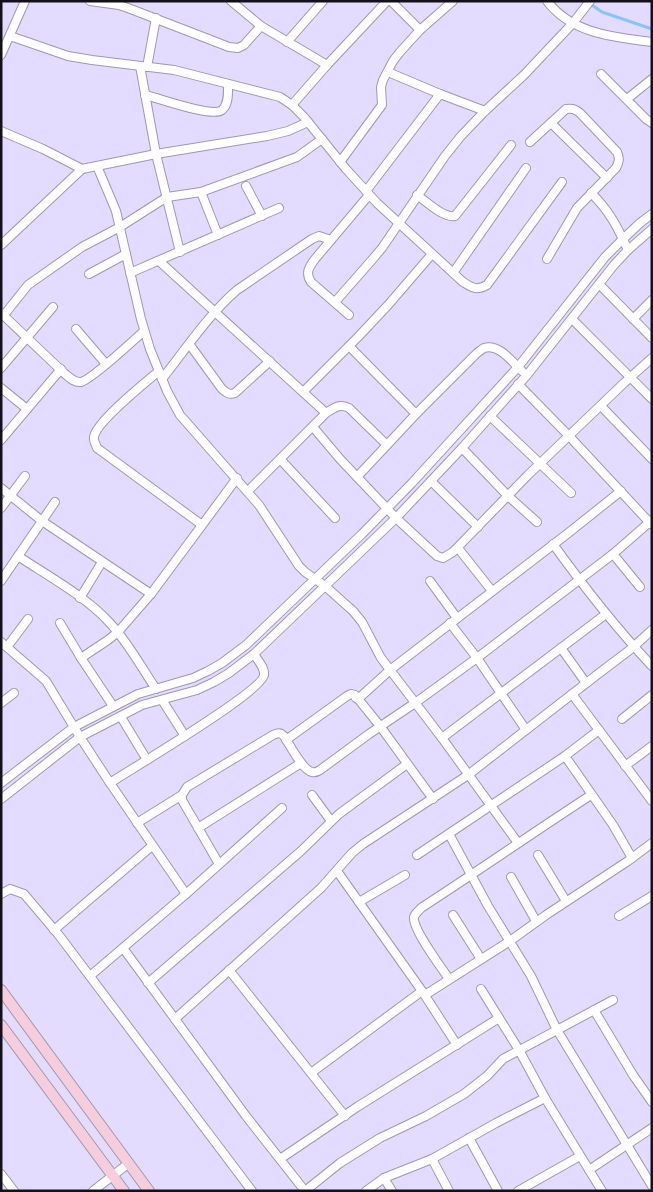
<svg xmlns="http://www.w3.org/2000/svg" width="653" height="1192" font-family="'Nunito Sans',sans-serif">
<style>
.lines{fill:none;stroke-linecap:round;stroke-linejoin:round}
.stream{stroke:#89c5f6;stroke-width:3}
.street-casing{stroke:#9f97b7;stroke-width:10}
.secondary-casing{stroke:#9f97b7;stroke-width:12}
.street{stroke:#fff;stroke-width:8}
.secondary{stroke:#f6cedb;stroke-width:10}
</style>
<rect width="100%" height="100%" fill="#e4dcfe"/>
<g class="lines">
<path class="stream" d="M589,3l13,9 50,17"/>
<defs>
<g id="street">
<path d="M90,1l29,4 9,3 101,39 9,1 6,-3 17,-19"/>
<path d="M231,1l30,25 66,39"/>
<path d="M391,1l29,29"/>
<path d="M547,1c25,33 67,36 105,41"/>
<path d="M10,36l58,20 24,4 82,10 106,27 12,8 12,12 42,52 31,34 86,79c10,6 13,9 24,3l75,-103"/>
<path d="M287,42l36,-41"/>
<path d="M1,55l24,-54"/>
<path d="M140,66l16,88 24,98"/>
<path d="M147,67l9,-49"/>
<path d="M388,72l52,22 45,17"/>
<path d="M601,74l45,45 6,4"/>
<path d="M145,95c14,3 67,23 77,15 7,-6 6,-18 6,-26"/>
<path d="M627,99l25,-20"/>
<path d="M292,105l35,-40 60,-64"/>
<path d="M551,123l56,55"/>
<path d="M1,131l42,18 39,20"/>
<path d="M530,142l36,-33c6,-1 9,0 14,4l37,39c3,7 2,10 -1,16l-39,40 -30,51"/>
<path d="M340,162l42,-57 -1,-18 2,-7 10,-19 7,-9 20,-22 33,-29"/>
<path d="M97,166l19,45 25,108 9,30 17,42 13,24 79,90 40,61 6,6 20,14 28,25 9,11 19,36 61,80 76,105"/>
<path d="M246,186l16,30"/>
<path d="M366,191l74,-97"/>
<path d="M201,192l17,43"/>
<path d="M591,193c18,17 27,35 37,57"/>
<path d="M417,195c10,7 26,23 38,21l56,-71"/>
<path d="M1,245l81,-76 74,-15 111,-18 21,-5 20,-9"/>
<path d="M159,261l167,152"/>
<path d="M130,273l149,-65"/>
<path d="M453,273l73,-105"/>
<path d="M89,274l37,-20"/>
<path d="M599,284l53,54"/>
<path d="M335,302l36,-41 11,-13 63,-92 16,-20 24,-25 39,-36 49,-52 17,-22"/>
<path d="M1,313l63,60c5,4 10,10 17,9 10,-2 53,-42 63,-51"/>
<path d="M4,315l24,-30 54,-38 38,-20 47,-30 34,-5 96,-35 25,-18"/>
<path d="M349,315l-38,-33c-6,-9 -2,-15 4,-23l54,-64"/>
<path d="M572,319l80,80"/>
<path d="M633,319l19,-19"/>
<path d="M76,329l30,35"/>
<path d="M190,345l32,44c5,4 7,6 13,4l35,-32"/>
<path d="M349,346l67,68"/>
<path d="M1,368l52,-61"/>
<path d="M159,371c-13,11 -63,51 -65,66 -1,4 2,7 3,11l105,77"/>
<path d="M162,379c23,-29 47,-65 75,-89l75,-51 7,-3 12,4"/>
<path d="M518,384l51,52 82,88"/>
<path d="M1,388l26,21"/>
<path d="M303,392l55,-55 31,-33 43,-50"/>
<path d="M601,406l51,53"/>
<path d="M490,416l81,77"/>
<path d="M313,427l27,32 56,59 41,38 6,2 10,-6 75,-77 96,-92 28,-25"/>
<path d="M1,440l60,-71"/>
<path d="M462,448l46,48 29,26"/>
<path d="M280,459l55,59"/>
<path d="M357,477l59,-63 61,-61c3,-2 5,-4 7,-5 15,-5 28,14 38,23"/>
<path d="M431,481l47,46"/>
<path d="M1,488l41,33 109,73"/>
<path d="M248,491l78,-78c8,-5 14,-10 23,-5l38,37"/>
<path d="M1,508l24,-32"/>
<path d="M553,544c31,43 63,84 99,122"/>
<path d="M458,548l34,43"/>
<path d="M613,554l27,33"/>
<path d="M18,556c30,20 67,40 91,66 19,20 32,45 47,67"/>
<path d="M1,581l54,-79"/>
<path d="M430,581l27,37"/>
<path d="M80,598l22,-36"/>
<path d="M60,623l21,35 32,48"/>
<path d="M450,623l27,35 49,72"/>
<path d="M1,642l45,39 34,56 30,46 76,111"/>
<path d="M7,647l21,-28"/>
<path d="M561,648l25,35"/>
<path d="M81,658l27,-18 10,-8 33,-38 86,-116"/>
<path d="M572,694l80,107"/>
<path d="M356,698l2,1 32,-29 177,-136 54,-43"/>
<path d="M162,700l23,36"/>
<path d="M1,703l13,-10"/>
<path d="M121,717l26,43"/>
<path d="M622,719l30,-24"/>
<path d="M442,738l164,-124"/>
<path d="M286,740l61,-44 4,-2 4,1 25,31 53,73"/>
<path d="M565,756l48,69 19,33"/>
<path d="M625,766l27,-20"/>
<path d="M1,783l73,-56 64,-33 55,-16 15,-7 14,-8 24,-18 116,-111 50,-51 106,-116 87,-110 18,-18 17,-16 12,-9"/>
<path d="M110,783c21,-14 152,-91 154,-108 1,-8 -7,-15 -10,-21"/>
<path d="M312,795l19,26"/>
<path d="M1,799l79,-62 62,-32 55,-15 17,-8 15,-9 25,-19 142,-136 66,-70 65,-73 87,-110 14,-15 24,-21"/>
<path d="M137,823l45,-28"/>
<path d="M198,828l103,-65"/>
<path d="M449,834l39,72 43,70 26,54 95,156"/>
<path d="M417,855l148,-99 34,-26"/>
<path d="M538,855l28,46"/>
<path d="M219,864l-37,-64v-5l5,-8 86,-52c5,-2 7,-3 11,1 6,9 18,34 28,36 3,1 5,0 8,-2l49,-36 46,-31 62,-45 136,-104 39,-34"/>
<path d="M337,871l85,120 35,54"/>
<path d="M511,877l25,44"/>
<path d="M1,894l9,-5 14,5 34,40 194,257"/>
<path d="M359,902l46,-27"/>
<path d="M453,915l28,44"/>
<path d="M619,916l33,-20"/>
<path d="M54,930l98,-84"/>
<path d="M123,948l123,168 59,75"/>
<path d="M229,970l116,146"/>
<path d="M90,976l96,-82 96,-86"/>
<path d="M449,979c-7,-11 -37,-50 -35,-62 1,-4 5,-6 7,-9 57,-37 113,-76 170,-113"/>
<path d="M148,983l153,-132 38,-37 68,-50"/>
<path d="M481,989l38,61 26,48 57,93"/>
<path d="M425,995l85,-54 36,-26 82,-54 24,-18"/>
<path d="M594,1010l39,65 19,27"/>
<path d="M175,1019l146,-131 31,-35 11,-9 105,-69 130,-101 33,-25 21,-19"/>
<path d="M311,1073l111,-82"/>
<path d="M469,1138l29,53"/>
<path d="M280,1159l77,-52 142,-89"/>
<path d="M432,1159l17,32"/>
<path d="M589,1170l63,-42"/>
<path d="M1,1174l13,17"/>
<path d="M384,1178l8,13"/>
<path d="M93,1191l36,-28"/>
<path d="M305,1191l35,-28 40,-25 46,-22 38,-22 23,-18 16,-17 110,-59"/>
<path d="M366,1191l18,-13 48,-19 64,-36 49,-25"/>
<path d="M518,1191l62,-35"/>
</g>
<g id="secondary">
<path d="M1,990l148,201"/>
<path d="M1,1025l123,166"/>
</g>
</defs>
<use href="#street" class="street-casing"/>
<use href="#secondary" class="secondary-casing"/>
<use href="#street" class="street"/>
<use href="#secondary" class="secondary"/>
</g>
<rect width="653" height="1192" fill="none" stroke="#13101b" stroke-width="5"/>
</svg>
